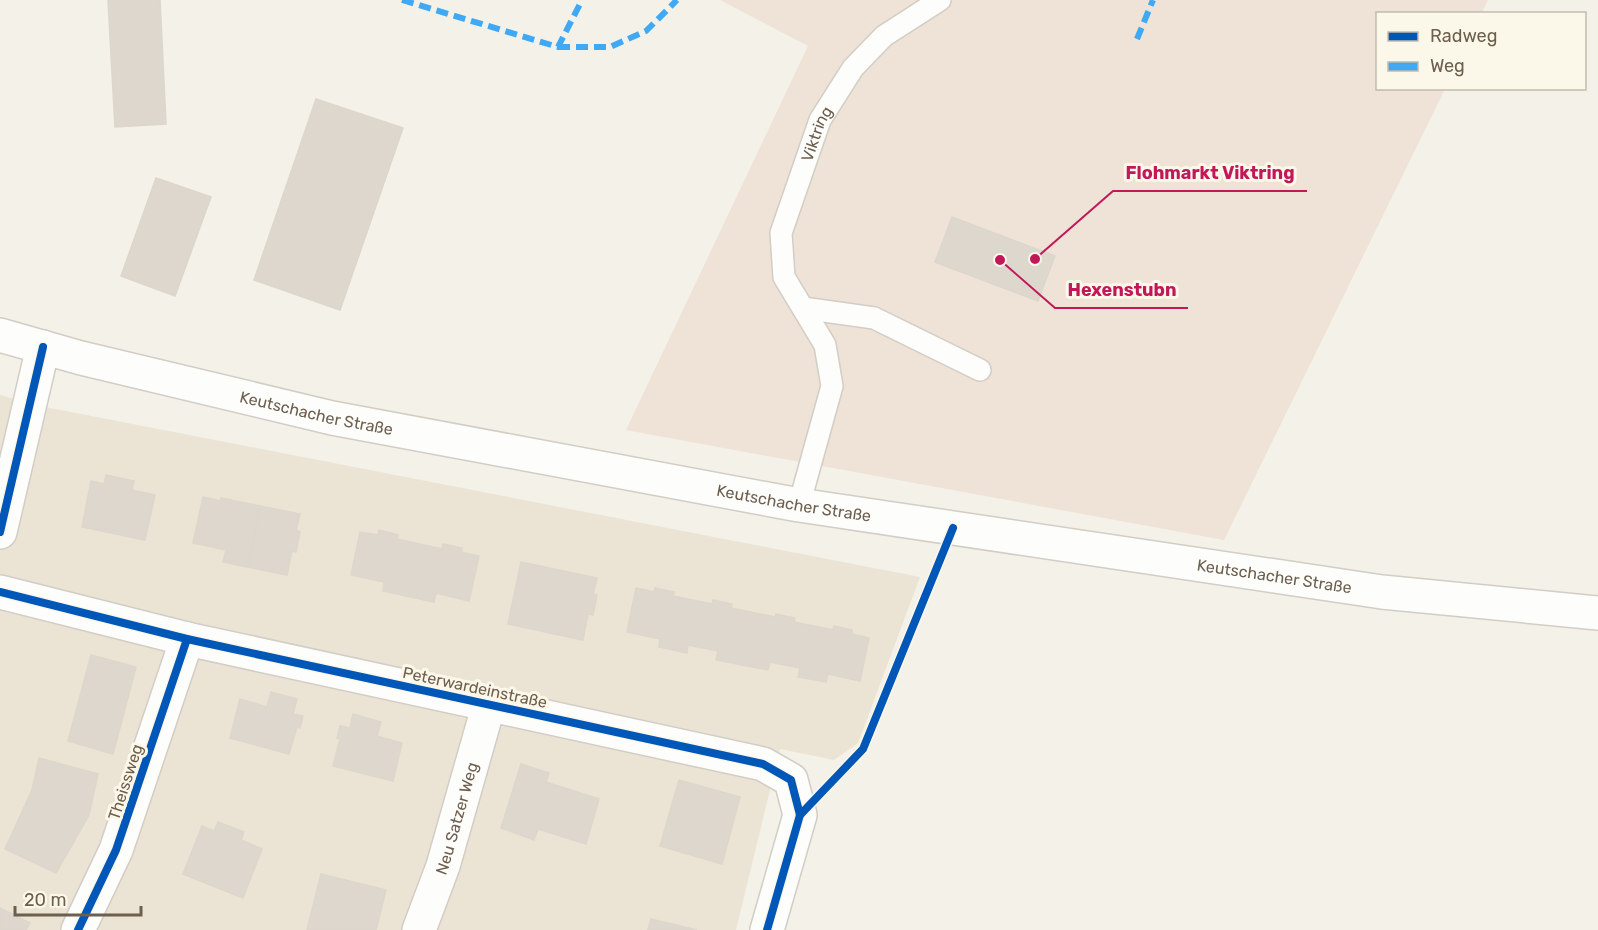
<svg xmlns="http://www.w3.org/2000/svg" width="1598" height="930" font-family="Rubik,sans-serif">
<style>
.residential{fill:#ebe4d5}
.commercial{fill:#eee3d6}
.building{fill:#ded7ce;stroke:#dcd6cb;stroke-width:1.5}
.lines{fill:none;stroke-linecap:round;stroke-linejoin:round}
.service-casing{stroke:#d2cdc5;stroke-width:24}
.minor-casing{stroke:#d2cdc5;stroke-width:36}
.secondary-casing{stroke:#d2cdc5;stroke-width:36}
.service{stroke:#fdfdfc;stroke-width:21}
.minor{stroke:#fdfdfc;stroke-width:33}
.secondary{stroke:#fdfdfc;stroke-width:33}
.quiet{stroke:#3fa9f5;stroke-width:6;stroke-dasharray:12 6;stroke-linecap:butt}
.cycleway-casing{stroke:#fcf8e9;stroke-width:11}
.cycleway{stroke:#0057b8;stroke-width:8}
.labels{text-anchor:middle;stroke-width:6;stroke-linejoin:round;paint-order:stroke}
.street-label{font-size:16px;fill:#6d5e4d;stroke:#fcf8e9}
.leader{fill:none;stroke:#c2185b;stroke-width:2}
.callout-dot{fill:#c2185b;stroke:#fcf8e9;stroke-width:2}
.callout-label{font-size:18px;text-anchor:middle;font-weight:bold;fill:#c2185b;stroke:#fcf8e9;stroke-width:6;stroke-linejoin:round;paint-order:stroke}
</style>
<rect width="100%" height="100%" fill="#f4f1e8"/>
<path class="residential" d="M0,395l35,10 885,172 -62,166 -24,17 -54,-11 -44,181h-736z"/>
<path class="commercial" d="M720,0h768l-6,13 -104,1v74l67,1 -221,451 -598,-110 182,-384z"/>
<g class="building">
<path d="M108,0h52l6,124 -51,3z"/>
<path d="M316,99l87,29 -63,182 -86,-30z"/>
<path d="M156,178l55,19 -36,99 -54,-20z"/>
<path d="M952,217l103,39 -17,45 -103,-39z"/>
<path d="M106,475l28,6 -2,9 23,5 -10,45 -63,-13 9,-46 13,3z"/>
<path d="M203,497l18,4v-3l39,8 -12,61 -25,-5 3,-12 -33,-7z"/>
<path d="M260,506l40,8 -4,16 4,2 -4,20 -4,-1 -5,24 -39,-8z"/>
<path d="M379,530l19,5 -1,4 45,10 1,-5 19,4 -1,4 18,4 -10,45 -33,-8 -2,9 -51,-11 1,-9 -33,-7 9,-43 18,3z"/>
<path d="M521,562l76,16 -4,16 4,1 -4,20 -5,-1 -5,26 -75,-16z"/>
<path d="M636,588l18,4 1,-4 19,4 -1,4 39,8 1,-4 19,4 -1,4 44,9 1,-3 19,4 -1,4 39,8 1,-4 18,4v4l17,4 -9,43 -32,-7 -2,8 -28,-5 2,-9 -30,-6 -2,8 -52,-10 2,-9 -30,-6 -1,8 -28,-6 1,-8 -33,-7z"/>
<path d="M91,655l45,12 -23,87 -45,-13z"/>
<path d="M271,692l26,7 -4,15 10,2 -3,12 -3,-1 -8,27 -59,-16 10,-39 27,8z"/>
<path d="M353,714l28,8 -4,14 25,7 -9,38 -60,-15 7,-27 -3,-1 3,-12 10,2z"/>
<path d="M39,758l59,16 -9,41 -33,58 -51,-24 27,-59z"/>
<path d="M521,764l28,9 -3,9 53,17 -13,45 -48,-15 -4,11 -33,-12z"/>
<path d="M679,780l61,17 -18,67 -62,-18z"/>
<path d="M218,822l26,10 -3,8 21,9 -19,49 -60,-24 19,-48 12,5z"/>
<path d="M321,874l65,16 -10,40h-69z"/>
<path d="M0,908l30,15 -4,7h-26z"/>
<path d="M651,919l46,11h-49z"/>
</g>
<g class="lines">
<defs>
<g id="service">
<path d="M803,308l71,10 106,52"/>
<path id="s1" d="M799,505l33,-119 -7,-41 -41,-68 -3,-44 39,-113 33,-52 31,-32 56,-36"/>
</g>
<g id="minor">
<path d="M0,532l43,-185"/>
<path d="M0,592l187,47 576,125 28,16 9,35 -33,115"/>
<path d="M78,930l38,-80 71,-211"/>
<path id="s2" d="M419,930l24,-64 46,-162"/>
</g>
<g id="secondary">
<path id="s3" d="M0,335l81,23 251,60 467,87 583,87 216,21"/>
</g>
</defs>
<use href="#service" class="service-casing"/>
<use href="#minor" class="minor-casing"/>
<use href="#secondary" class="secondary-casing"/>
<use href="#service" class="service"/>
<use href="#minor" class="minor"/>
<use href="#secondary" class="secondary"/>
<g class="quiet">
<path d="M402,0l156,47 24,-47"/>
<path d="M1137,39l16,-39"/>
<path d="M558,47h52l36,-16 31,-31"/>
</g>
<defs>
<g id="cycleway">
<path d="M0,532l43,-185"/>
<path d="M0,592l187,47 576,125 28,16 9,35 -33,115"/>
<path d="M800,815l63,-66 90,-221"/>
<path d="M78,930l38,-80 71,-211"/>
</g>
</defs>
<use href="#cycleway" class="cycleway-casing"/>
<use href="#cycleway" class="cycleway"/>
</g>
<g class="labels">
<g class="street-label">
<text dy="6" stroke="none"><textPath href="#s1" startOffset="394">Viktring</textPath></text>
<text dy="6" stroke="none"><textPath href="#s3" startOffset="326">Keutschacher Straße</textPath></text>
<text dy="6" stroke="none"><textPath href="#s3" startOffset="812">Keutschacher Straße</textPath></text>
<text dy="6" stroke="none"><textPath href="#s3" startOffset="1298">Keutschacher Straße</textPath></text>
<text transform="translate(475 687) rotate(12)" y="6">Peterwardeinstraße</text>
<text transform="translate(125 782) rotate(-72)" y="6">Theissweg</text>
<text dy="6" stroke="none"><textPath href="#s2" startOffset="118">Neu Satzer Weg</textPath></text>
</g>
</g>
<path class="leader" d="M1035 259L1113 191H1307M1000 260L1055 308H1188"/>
<g class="callout-dot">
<circle cx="1035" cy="259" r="6"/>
<circle cx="1000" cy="260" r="6"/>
</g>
<g class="callout-label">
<text x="1210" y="179">Flohmarkt Viktring</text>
<text x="1122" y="296">Hexenstubn</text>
</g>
<rect x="1376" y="12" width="210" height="78" fill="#fcf8e9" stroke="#c3baab" stroke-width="1.5"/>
<rect x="1388" y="32" width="30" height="9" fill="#0057b8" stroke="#c3baab" stroke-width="1.5"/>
<text x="1430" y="42" font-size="18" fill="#6d5e4d">Radweg</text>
<rect x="1388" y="62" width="30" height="9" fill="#3fa9f5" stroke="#c3baab" stroke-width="1.5"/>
<text x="1430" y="72" font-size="18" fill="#6d5e4d">Weg</text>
<path d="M15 906v9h126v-9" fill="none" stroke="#6d5e4d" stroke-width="3"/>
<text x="24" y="906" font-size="18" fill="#6d5e4d" stroke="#fcf8e9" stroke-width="4.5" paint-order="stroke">20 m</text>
</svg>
